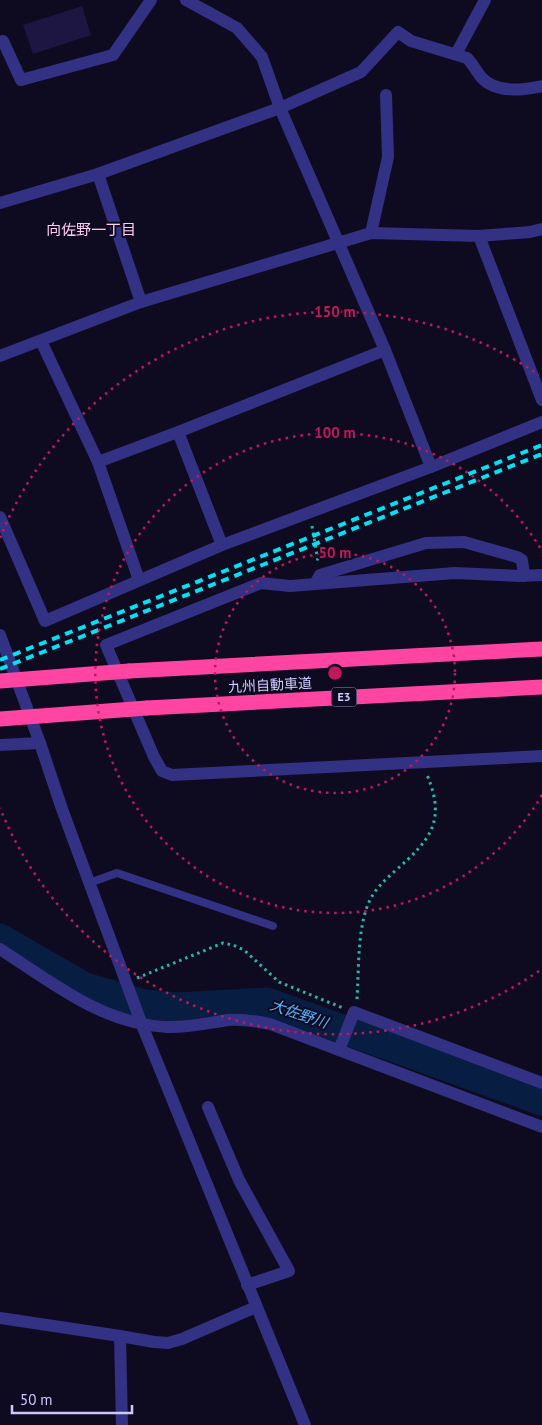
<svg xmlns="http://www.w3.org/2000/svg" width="542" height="1425" font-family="'PT Sans','Noto Sans JP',sans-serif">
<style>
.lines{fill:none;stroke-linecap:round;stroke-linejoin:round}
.river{stroke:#071e42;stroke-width:29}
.building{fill:#1d1542}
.path{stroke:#23b9ad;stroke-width:3;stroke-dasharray:2.5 4;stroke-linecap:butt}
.service{stroke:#323183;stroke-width:8}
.minor{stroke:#323183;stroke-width:12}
.tertiary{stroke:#323183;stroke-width:12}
.motorway{stroke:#ff44a2;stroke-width:15}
.rail{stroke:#00e2f4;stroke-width:4;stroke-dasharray:8 6;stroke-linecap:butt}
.motorway-bridge{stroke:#ff44a2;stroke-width:15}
.ring{fill:none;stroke:#c2185b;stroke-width:2.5;stroke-dasharray:2.5 5}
.labels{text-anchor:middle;stroke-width:4;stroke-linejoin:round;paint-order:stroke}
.shield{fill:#0e0b20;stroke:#9490bc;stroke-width:1}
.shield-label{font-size:12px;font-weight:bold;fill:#cec9ff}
.street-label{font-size:14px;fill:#cec9ff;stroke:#0e0b20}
.neighbourhood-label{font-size:15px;fill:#ffcbed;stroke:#0e0b20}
.water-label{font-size:15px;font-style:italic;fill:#57b5ff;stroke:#0e0b20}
.centre{fill:#c2185b;stroke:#0e0b20;stroke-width:2.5}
.ring-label{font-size:15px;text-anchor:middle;font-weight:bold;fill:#c2185b;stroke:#0e0b20;stroke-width:4;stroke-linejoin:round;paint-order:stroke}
</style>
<rect width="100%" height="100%" fill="#0e0b20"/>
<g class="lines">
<path class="river" d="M0,938l85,49 59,17 34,3 89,-5 275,99"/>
</g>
<path class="building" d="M82,6l9,29 -58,19 -10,-29z"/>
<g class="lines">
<g class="path">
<path d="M312,526l6,35"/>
<path d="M137,978l86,-35 10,2 11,5 35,32 64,26"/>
<path d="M357,999c2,-29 0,-73 13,-99 6,-12 15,-20 25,-29 34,-30 52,-49 32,-96"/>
</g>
<path class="service" d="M89,883l28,-10 156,53"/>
<g class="minor">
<path d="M186,0l51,28 25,29 18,51 105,242 46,117"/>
<path d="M0,42l3,-1 18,39 92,-25 38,-55"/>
<path d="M456,54l29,-54"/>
<path d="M98,174l43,128"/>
<path d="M0,203l98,-29 182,-66 81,-36 37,-40 13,9 56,17c6,6 9,13 14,19 15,17 42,13 61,9"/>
<path d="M371,233l17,-76 -2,-62"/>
<path d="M479,236l63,164"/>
<path d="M41,341l57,121 41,118"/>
<path d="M0,356l141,-54 230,-69 108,3 51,-4 12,-3"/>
<path d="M178,432l44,113"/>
<path d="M98,462l80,-30 207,-82"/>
<path d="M0,517l45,104 177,-76 209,-78 111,-45"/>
<path d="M542,575l-23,1 -64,-3 -165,13 -29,-3 -155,62 48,112 8,14 10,4 370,-19"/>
<path d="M315,584l5,-9 106,-32 38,-1 53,15 5,3 2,16"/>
<path d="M0,745l40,-2"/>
<path d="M0,949c53,34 102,75 167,78 21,1 41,-4 61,-7 14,-1 28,1 42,4l272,103"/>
<path d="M339,1050l15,-38 188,71"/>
<path d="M208,1107l31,73 50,91 -42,14"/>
<path d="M0,1318l120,18 34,6 14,1 14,-4 74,-32"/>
<path d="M120,1336l2,89"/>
</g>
<path class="tertiary" d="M0,635l40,108 22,66 80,216 163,400"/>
<g class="motorway">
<path d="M129,671l413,-22"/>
<path d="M147,708l395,-21"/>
</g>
<g class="rail">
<path d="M0,660l542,-215"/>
<path d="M0,669l542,-215"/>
</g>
<g class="motorway-bridge">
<path d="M0,681l129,-10"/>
<path d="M0,719l147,-11"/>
</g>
</g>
<g class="ring">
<circle cx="335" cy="673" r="120"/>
<path d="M542 795A240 240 0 1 1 542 551"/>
<path d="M539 971A361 361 0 0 1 0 808M0 538A361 361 0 0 1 539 375"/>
</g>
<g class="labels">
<rect class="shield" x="331.5" y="687.5" width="25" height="19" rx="4"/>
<g class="shield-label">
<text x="344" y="701">E3</text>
</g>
<g class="street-label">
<text transform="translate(270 685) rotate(-3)" y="5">九州自動車道</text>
</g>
<g class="neighbourhood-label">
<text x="91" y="235">向佐野一丁目</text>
</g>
<g class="water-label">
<text transform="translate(299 1014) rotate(19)" y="5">大佐野川</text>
</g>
</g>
<circle cx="335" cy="673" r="8" class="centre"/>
<g class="ring-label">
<text x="335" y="317">150 m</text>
<text x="335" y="438">100 m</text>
<text x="335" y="558">50 m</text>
</g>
<path d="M12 1405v8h120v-8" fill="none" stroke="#cec9ff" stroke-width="2.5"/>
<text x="20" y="1405" font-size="15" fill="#cec9ff" stroke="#0e0b20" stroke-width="4" paint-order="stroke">50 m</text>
</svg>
